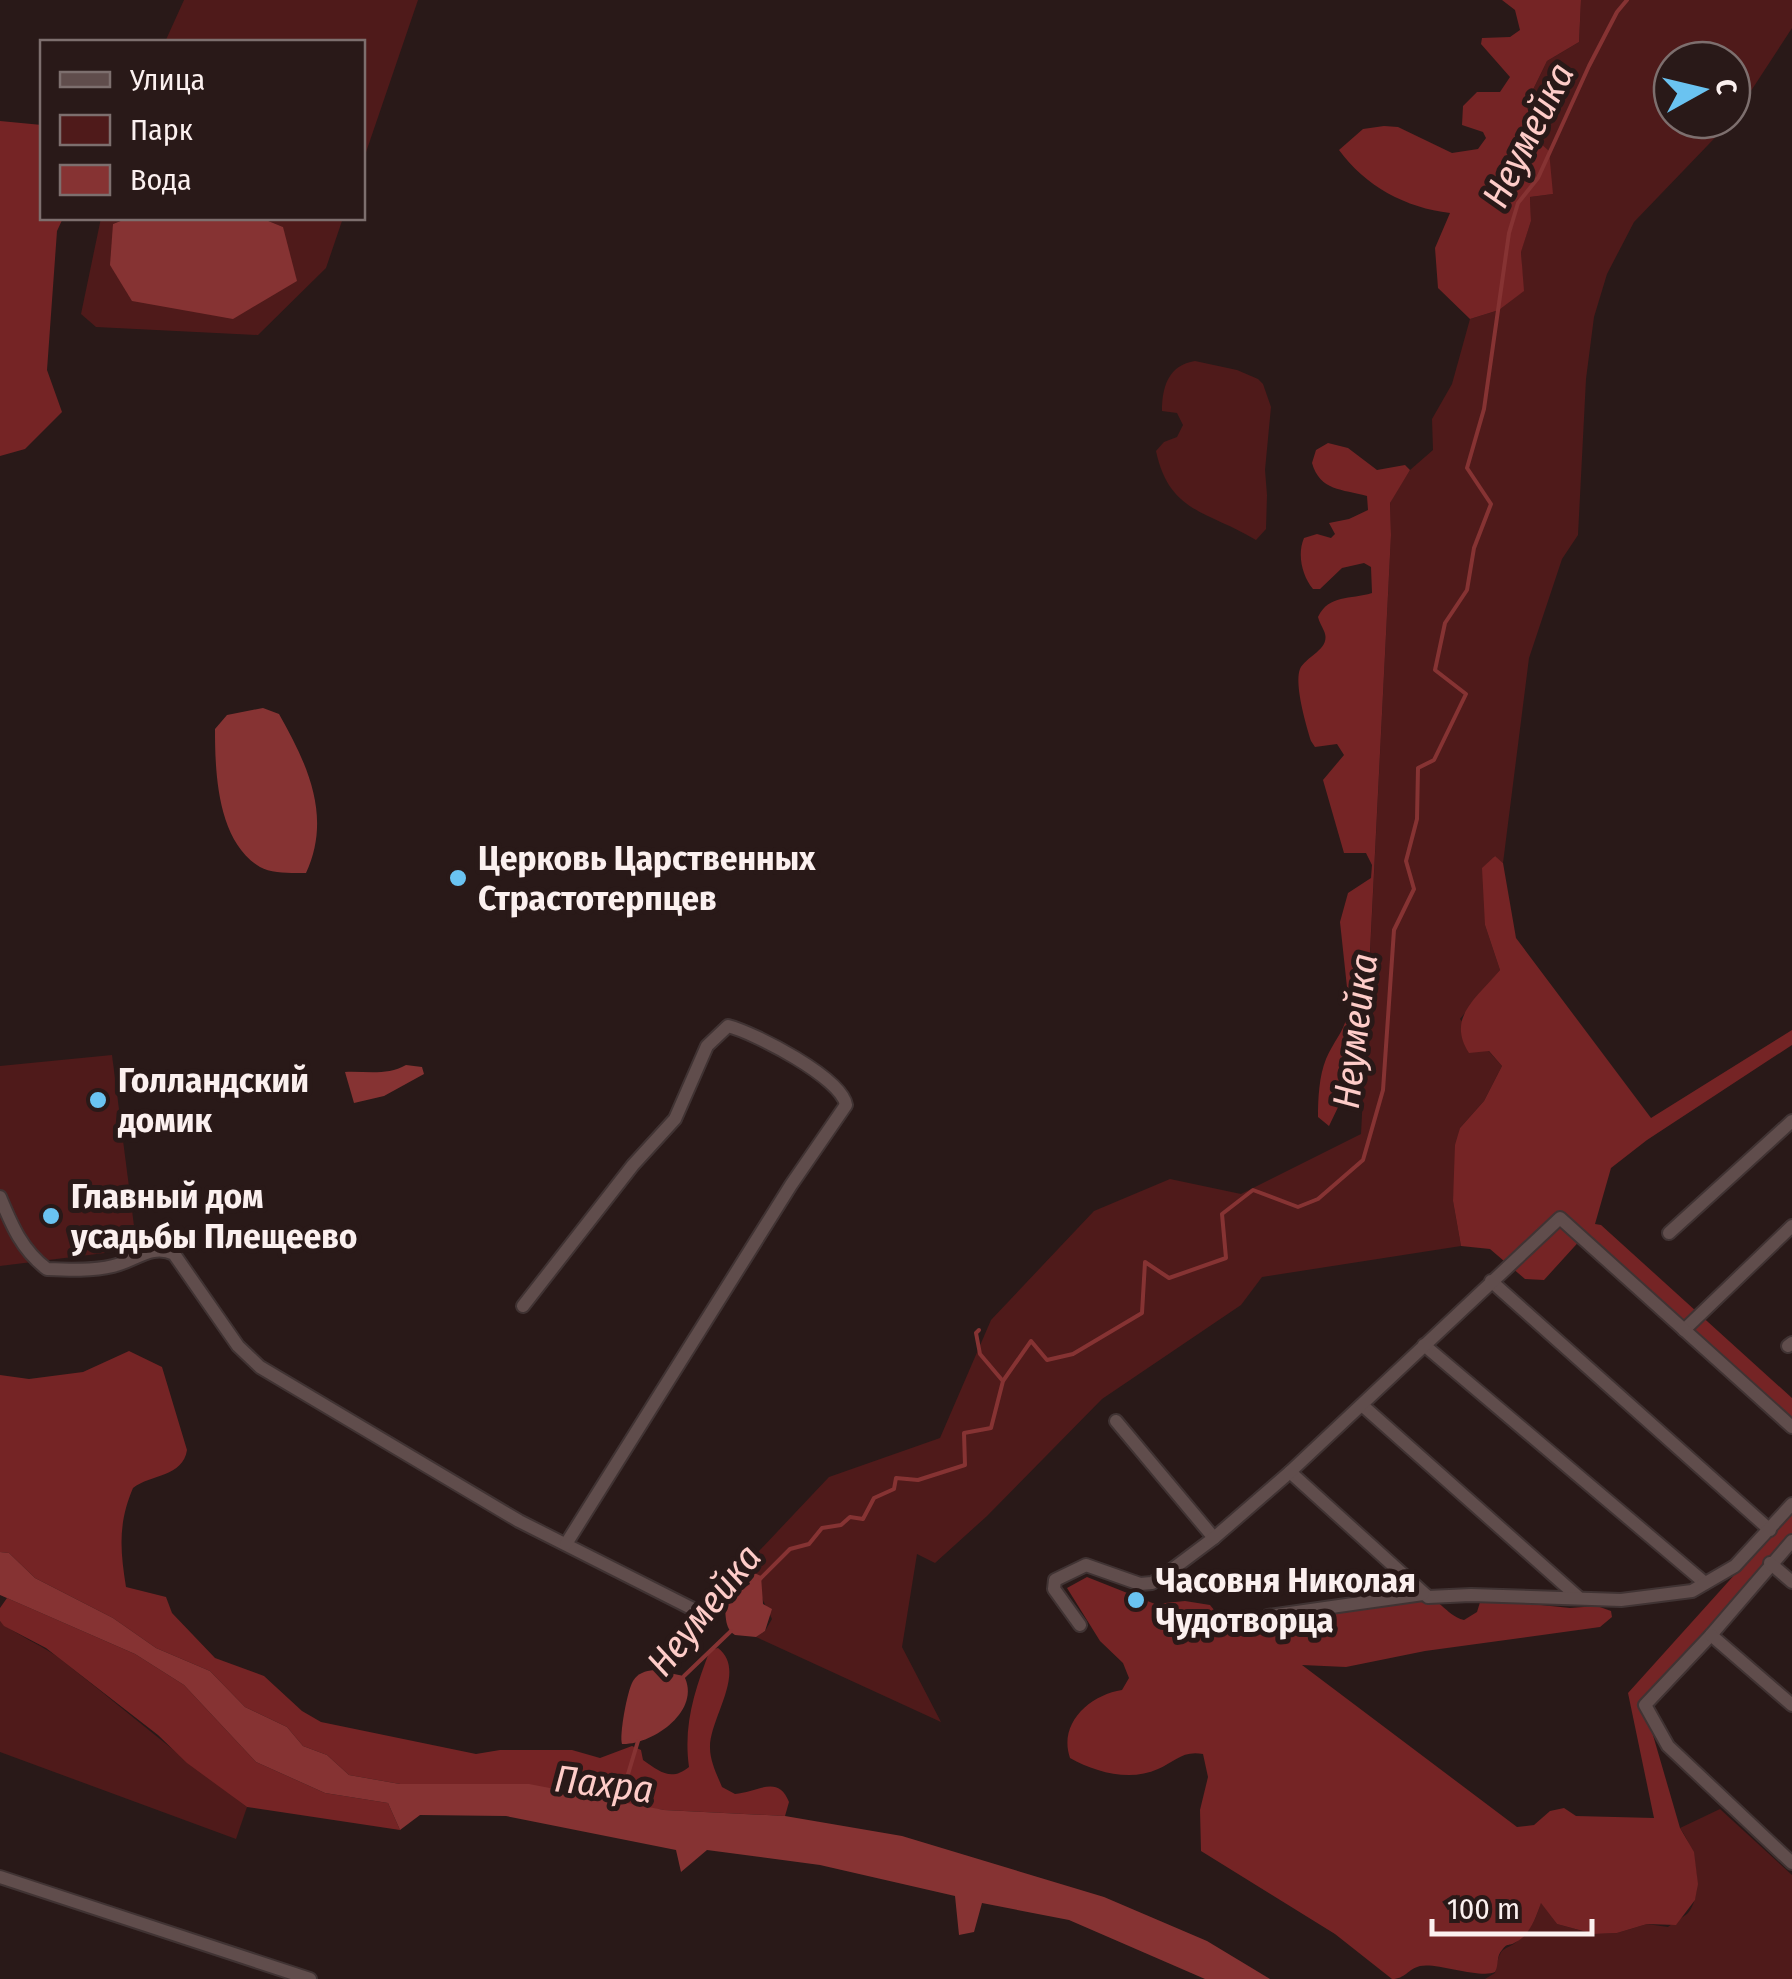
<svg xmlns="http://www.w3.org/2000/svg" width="1792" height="1979" font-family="'Fira Sans Condensed',sans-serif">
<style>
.green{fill:#4f1a1a}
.forest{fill:#752425}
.water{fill:#863333}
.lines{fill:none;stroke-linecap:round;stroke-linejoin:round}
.stream{stroke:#863333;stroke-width:4}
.street-casing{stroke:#403333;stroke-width:16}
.street{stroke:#604d4c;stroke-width:12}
.poi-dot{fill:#6ac3f1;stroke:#291918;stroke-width:4}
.labels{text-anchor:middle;stroke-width:10;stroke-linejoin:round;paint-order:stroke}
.poi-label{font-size:35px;font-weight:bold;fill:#fbf0ef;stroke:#291918;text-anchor:start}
.water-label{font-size:38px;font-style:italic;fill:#feccc8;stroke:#291918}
</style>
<rect width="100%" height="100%" fill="#291918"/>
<g class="green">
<path d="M184,0h234l-55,161 -1,-119h-197z"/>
<path d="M1581,0h211v28l-60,92v-60h-60v60h60l-98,102 -27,52 -13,43 -8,62 -8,156 -16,24 -33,99 -26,205 -9,-7 -9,69 15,45 -40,49 42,47 -18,35 -24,27 -7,73 8,45 -199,31 -21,28 -139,94 -115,117 -52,47 -18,-9 -15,93 39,75 -185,-85 9,-6 7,-12 -24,-50 -5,-1 86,-91 111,-39 51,-118 103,-109 76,-32 71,15 120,-60 30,-599 -1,-32 3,-7 17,-26 23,-20 -1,-31 20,-35 18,-65 29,-9 24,-19 -2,-40 10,-30 -1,-24 23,-3 -27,-90 21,-43 32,-19z"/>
<path d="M101,218h27l-15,6 170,3 -22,-9h82l-17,50 -68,67 -162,-8 -15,-13z"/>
<path d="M1195,361l42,9 21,9 5,5 8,23 -6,63 2,25 -1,34 -10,11c-48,-29 -87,-27 -100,-89l8,-9 13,-5 6,-12 -6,-12 -15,-2c0,-25 7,-46 33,-50z"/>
<path d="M112,1055l25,194 -137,17v-200z"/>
<path d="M0,1621c12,12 42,24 59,37 63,49 123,101 188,149l-11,32 -236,-87z"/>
<path d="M1720,1809l72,66v104h-307l10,-6c6,-33 9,-18 27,-36 11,-10 15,-22 19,-35l16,22 37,10 23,-1 30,-9 21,3c6,-5 15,-9 20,-14 17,-21 7,-65 -8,-85z"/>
</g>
<g class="forest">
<path d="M1502,0h79l-2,42 -32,19 -21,43 12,37 11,10 4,43 -23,3 1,24 -10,31 3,39 -25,19 -29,9 -32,-31 -3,-40 15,-35c-44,-5 -85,-27 -111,-63l24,-21 21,-3 14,1 54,26 26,-4 8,-11 -3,-6 -21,-7 1,-19 14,-14h23l10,-15 -29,-33 1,-6 28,-1 10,-7 -5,-20z"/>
<path d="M0,121l42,4v93h21l-6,13 -10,139 15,42 -37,37 -25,7z"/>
<path d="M1328,443l20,5 29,22 28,-5 5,5 -20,33 1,32 -26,516 -36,75 -11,-9c0,-18 1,-41 8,-58 9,-21 20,-28 23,-53l-9,-84 8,-29 23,-15 1,-13 -6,-12h-22l-21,-73 21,-25 -7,-11 -22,3 -4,-6c-5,-16 -17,-57 -11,-72 6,-13 32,-20 24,-38 -2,-5 -5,-9 -6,-14 11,-23 32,-17 54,-24l-1,-26 -7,-4 -22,5 -22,21h-7c-11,-13 -16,-35 -9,-51l13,-4 14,4 4,-4 -6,-11 20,-4 19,-9 -1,-14c-25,-7 -47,-5 -55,-33l4,-13z"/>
<path d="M1495,856l8,7 13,75 135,180 141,-88v15l-145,95 -36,28 -16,56 6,1 191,173v20l-208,-182 -40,44 -19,-1 -35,-30 -29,-3 -8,-45 2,-56 5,-17 24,-27 18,-35 -13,-15 -20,2c-23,-36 8,-55 31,-83l-15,-45 -3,-57z"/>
<path d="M129,1351l33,16 25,83c-4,27 -36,24 -54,38 -15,35 -13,62 -7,99l40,10 6,16 43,45 49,18 38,35 19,11 155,32 24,-4h72l28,8 32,-12 9,4 2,10c16,11 28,22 46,7 -6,-42 6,-78 21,-117l8,-2c30,23 -9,71 -8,100 0,13 7,27 12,39l13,7c23,-2 43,-20 54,8l-4,14 -121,-6 -208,-25 -56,-1 -51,-9 -22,-20 -24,-9 -16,-19 -42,-20 -35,-36 -54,-23 -43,-30 -78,-40 -26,-25 -9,-1v-177l29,4 54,-7z"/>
<path d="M1792,1511v28l-146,172 34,117 14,24 4,32 -3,16 -19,25 -29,-1 -30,9 -23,1 -37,-10 -16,-21c-5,14 -11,32 -25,39 -8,5 -8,0 -14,8 -6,6 -3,15 -7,22 -14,7 -59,-10 -75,-6 -12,3 -15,13 -28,13l-57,-45 -134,-83 -1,-41 8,-33 -5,-23c-20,-4 -29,8 -45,15 -28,13 -63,3 -88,-11 -12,-35 20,-63 52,-68l7,-12 -6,-15 -23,-22 -33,-53 20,-11 68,27 30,-3 25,4 9,11 27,2 167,-24c28,1 31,21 51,26l13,-8 4,-13 89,9 27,-2 14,5 1,6 -12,10 -175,24 -79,16 -44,-2 215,162 17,-2 16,-14 14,-3 12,8 78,2 -26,-125z"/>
<path d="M7,1598l128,56 49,31 72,77 69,31 63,10 12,27 -153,-23 -60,-44 -29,-28 -112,-87 -42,-22 -4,-5v-13z"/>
</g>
<g class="water">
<path d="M128,218h133l22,9 14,54 -64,38 -101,-18 -22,-36 3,-41z"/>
<path d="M263,708l16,6c29,51 53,103 27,159 -13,0 -34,1 -46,-6 -43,-26 -45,-95 -45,-138l12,-14z"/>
<path d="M406,1065l16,2 2,7 -40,22 -30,7 -9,-31c21,-1 42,4 61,-7z"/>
<path d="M0,1552l9,1 26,25 78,40 43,30 54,23 35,36 42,20 16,19 24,9 22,20 51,9h129l135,26 121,6 117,20 202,61 103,44 63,38h-65l-136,-59 -87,-17 -8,29 -15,3 -4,-39 -135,-31 -113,-15 -26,22 -5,-22 -170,-34 -86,-1 -20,15 -12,-27 -63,-10 -69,-31 -72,-77 -49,-31 -135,-59z"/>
<path d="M743,1568l18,8 2,28 9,5 -7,22 -9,6 -21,-2c-14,-9 -6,-26 -14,-39l6,-10 14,4 9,-6z"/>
<path d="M654,1670l30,6c18,34 -31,69 -62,68 -3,-8 5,-53 11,-63 5,-8 12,-10 21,-11z"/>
</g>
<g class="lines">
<g class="stream">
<path d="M979,1330l-3,3 4,21 22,26"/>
<path d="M760,1579l30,-30 19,-5 13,-16 19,-3 9,-8 13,2 11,-21 20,-9 2,-11 22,2 47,-15 -1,-32 27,-5 12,-47 28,-40 16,19 26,-6 69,-41 3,-51 24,16 57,-20 -4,-44 31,-24 45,17 20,-8 45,-39 20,-70 11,-160 20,-41 -8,-28 11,-42 1,-51 16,-8 32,-66 -31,-24 10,-47 22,-33 7,-42 17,-44 -24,-36 17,-59 25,-176 9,-30 20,-25 51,-112 28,-54 10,-12"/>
<path d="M684,1676l47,-45"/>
<path d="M619,1804l19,-63"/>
</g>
<defs>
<g id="street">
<path d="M0,1197c12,29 22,53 47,72 21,1 46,2 66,-3 22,-5 39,-23 61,-12l64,92 22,21 259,154 176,89"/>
<path d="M1669,1233l123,-112"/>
<path d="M1491,1281l279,249"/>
<path d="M523,1306l110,-141 42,-46 32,-73 21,-20c27,7 114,52 118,79l-55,80 -225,359"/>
<path d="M1684,1330l108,-104"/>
<path d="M1424,1345l281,238"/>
<path d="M1788,1346l4,-3"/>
<path d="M1362,1405l216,192"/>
<path d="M1116,1421l98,117"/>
<path d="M1290,1472l138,125 43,-2 150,5 71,-9 43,-25 57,-62"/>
<path d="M1792,1541l-81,94 -66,70 23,41 124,117"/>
<path d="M1770,1563l22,19"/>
<path d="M1268,1616l155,-22"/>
<path d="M1080,1625l-26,-36 1,-9 31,-15 54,19 12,-1 10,-6 52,-39 76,-66 270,-254 232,209"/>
<path d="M1711,1635l81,70"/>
<path d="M0,1877l310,102"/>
</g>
</defs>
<use href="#street" class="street-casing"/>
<use href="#street" class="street"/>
</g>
<g class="poi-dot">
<circle cx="458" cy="878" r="10"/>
<circle cx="98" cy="1100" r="10"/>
<circle cx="51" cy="1216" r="10"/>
<circle cx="1136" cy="1600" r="10"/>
</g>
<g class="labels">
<g class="poi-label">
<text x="478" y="870">Церковь Царственных<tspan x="478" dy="40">Страстотерпцев</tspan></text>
<text x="118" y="1092">Голландский<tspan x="118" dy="40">домик</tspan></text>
<text x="71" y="1208">Главный дом<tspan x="71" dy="40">усадьбы Плещеево</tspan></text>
<text x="1156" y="1592">Часовня Николая<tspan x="1156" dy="40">Чудотворца</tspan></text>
</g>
<g class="water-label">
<text transform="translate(1528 135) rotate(-63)" y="13">Неумейка</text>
<text transform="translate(1355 1031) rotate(-83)" y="13">Неумейка</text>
<text transform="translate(704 1610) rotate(-51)" y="13">Неумейка</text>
<text transform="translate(604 1784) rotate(7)" y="13">Пахра</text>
</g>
</g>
<rect x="40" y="40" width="325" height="180" fill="#291918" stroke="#7d6f6e" stroke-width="2.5"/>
<rect x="60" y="72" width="50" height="15" fill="#604d4c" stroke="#7d6f6e" stroke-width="2.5"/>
<text x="130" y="90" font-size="30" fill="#fbf0ef">Улица</text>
<rect x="60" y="115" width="50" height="30" fill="#4f1a1a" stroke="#7d6f6e" stroke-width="2.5"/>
<text x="130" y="140" font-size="30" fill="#fbf0ef">Парк</text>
<rect x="60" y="165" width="50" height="30" fill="#863333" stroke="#7d6f6e" stroke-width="2.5"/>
<text x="130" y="190" font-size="30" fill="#fbf0ef">Вода</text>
<g transform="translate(1702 90) rotate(82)"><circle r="48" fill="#291918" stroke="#7d6f6e" stroke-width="2.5"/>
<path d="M0-8L18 38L0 25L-18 38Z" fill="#6ac3f1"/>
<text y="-15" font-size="28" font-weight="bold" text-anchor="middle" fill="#fbf0ef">С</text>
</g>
<path d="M1432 1919v15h160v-15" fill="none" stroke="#fbf0ef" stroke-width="5"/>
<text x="1447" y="1919" font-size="30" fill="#fbf0ef" stroke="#291918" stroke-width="8" paint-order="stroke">100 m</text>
</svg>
